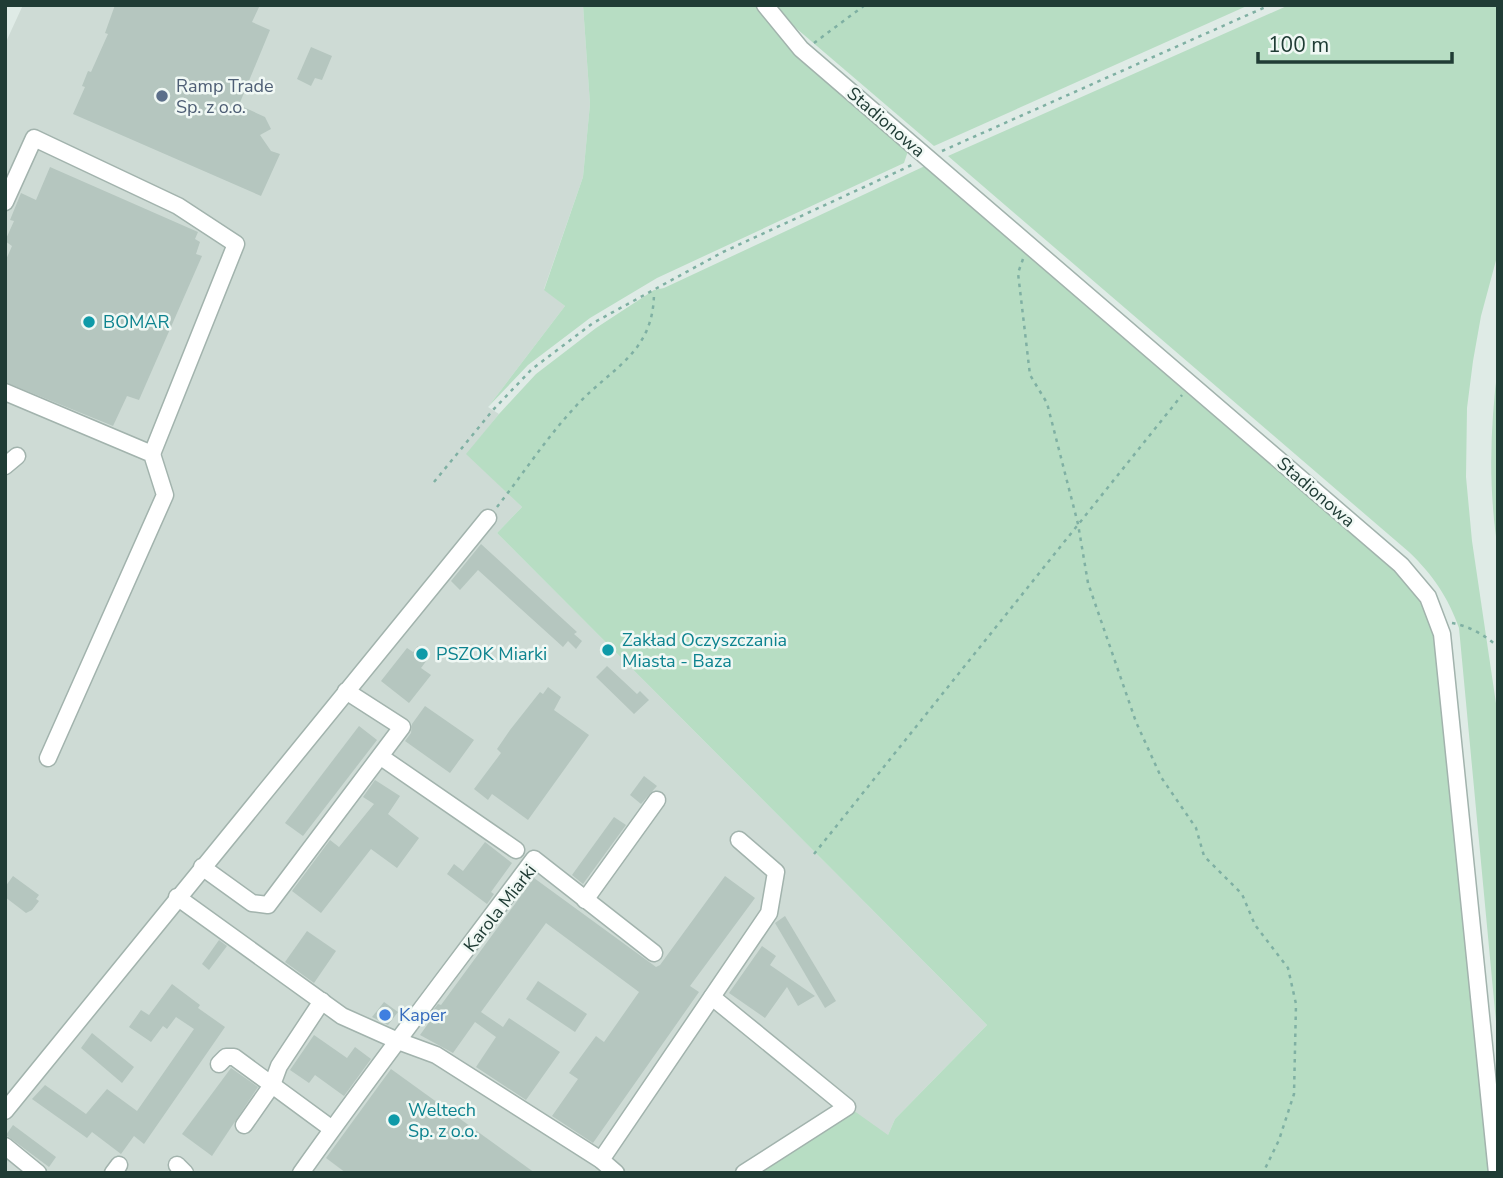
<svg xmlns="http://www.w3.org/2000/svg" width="1503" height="1178" font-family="'Nunito Sans',sans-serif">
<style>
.built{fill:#cedbd5}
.green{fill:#b7ddc3}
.building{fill:#b5c6bf}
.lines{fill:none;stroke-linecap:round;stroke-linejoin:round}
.minor-casing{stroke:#a2b3ad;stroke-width:19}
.path{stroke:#7fb0a3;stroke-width:2.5;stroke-dasharray:3.5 5;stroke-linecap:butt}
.minor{stroke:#fff;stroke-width:16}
.service-dot{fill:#5c6f8a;stroke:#f0f8f4;stroke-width:2.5}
.culture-dot{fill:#0f9aa8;stroke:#f0f8f4;stroke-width:2.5}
.shop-dot{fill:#3f7fe0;stroke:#f0f8f4;stroke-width:2.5}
.labels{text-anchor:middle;stroke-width:5;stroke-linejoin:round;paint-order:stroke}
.service-label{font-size:18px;fill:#4e5e75;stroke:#f0f8f4;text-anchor:start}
.street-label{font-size:18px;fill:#203c35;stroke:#f0f8f4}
.culture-label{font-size:18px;fill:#0d838f;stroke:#f0f8f4;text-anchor:start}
.shop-label{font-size:18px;fill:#366cbe;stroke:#f0f8f4;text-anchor:start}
</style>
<rect width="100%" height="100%" fill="#dfebe6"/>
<path class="built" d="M23,5h560l7,99 -7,73 -39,112 21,17 -77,101 11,7 -32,40 55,53 -25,26 490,492 -92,94 -7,16 -141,38h-742v-1129z"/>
<g class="green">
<path d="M583,5h176l34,47 115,99 -4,12 -247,115 -67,40 -62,47 -40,42 77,-101 -21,-16 39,-113 7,-73z"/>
<path d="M777,5h472l-315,141 -144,-123z"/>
<path d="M1289,5h209v248l-17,63 -8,45 -6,47 -1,69 6,64 26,176v326l-39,-415c-11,-31 -26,-53 -50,-76l-461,-396z"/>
<path d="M927,165l475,411c17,19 28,37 33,62l53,535h-741l103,-65 38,27 7,-16 92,-94 -490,-492 25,-26 -56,-53 33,-40 37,-40 60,-46 58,-38 10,-2z"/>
<path d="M1498,365v185c-10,-62 -8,-123 0,-185z"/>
</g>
<g class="building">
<path d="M115,5h145l-8,17 18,8 -31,75 26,12 6,12 -11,6 11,16 9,3 -19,42 -188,-82 12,-27 -3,-1 6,-15 3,1 17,-38 -3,-1z"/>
<path d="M311,47l21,9 -10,24 -7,-2 -4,8 -14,-7z"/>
<path d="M50,167l148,65 -3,7 5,3 -4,12 6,2 -63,144 -12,-4 -14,30 -108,-44v-120l7,-16 -7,-5 9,-20 -4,-1 11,-27 15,7z"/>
<path d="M481,544l96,88 -3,2 8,7 -6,8 -8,-8 -5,6 -85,-77 -18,20 -9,-9z"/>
<path d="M418,646l12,10 -9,12 10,7 -22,28 -28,-22 26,-33 6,4z"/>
<path d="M607,666l30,28 3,-3 9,9 -15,14 -38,-37z"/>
<path d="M548,687l13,10 -7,13 35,25 -61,85 -36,-26 -4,6 -14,-11 27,-36 -4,-4 13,-19 30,-38 3,2z"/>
<path d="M425,706l49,34 -24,33 -45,-32 6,-8 1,-9z"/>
<path d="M359,726l18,14 -74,96 -18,-13z"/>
<path d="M644,776l13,10 -16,18 -11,-9z"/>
<path d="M375,780l25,16 -12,18 31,24 -22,30 -26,-19 -50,64 -29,-22 38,-51 9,7 35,-43 -11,-7z"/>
<path d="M614,817l12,8 -43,59 -11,-9z"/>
<path d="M485,842l27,21 -21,29 3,2 -7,10 -40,-30 7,-10 9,7z"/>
<path d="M13,876l26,19 -3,4 3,2 -7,9 -6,3 -21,-16v-10z"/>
<path d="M725,876l30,22 -65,88 9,6 -106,151 -41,-27 26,-37 -9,-6 27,-37 8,6 35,-50 -93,-69 -65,89 22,15 6,-9 51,34 -34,48 -50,-33 20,-30 -21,-15 -22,31 -33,-18 10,-14 -3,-3 11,-14 3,1 93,-127 122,89 4,-2z"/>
<path d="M785,916l51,85 -11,7 -50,-85z"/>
<path d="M307,931l29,20 -22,32 -29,-21z"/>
<path d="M219,940l8,6 -18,24 -7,-6z"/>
<path d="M762,946l14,10 -6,9 45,31 -17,10 -11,-19 -22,31 -36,-25z"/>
<path d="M538,981l49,33 -12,18 -49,-33z"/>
<path d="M172,984l28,21 -2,3 27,19 -81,117 -10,-8 -13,18 -29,-22 -5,6 -55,-39 13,-14 41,29 21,-25 30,22 57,-82 -18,-12 -9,12 -4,-3 -12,16 -22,-15 12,-17 8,5z"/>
<path d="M384,1002l14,10 -10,13 -16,-8z"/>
<path d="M92,1033l42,34 -12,16 -41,-35z"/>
<path d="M314,1035l33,23 8,-11 16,12 -27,37 -29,-21 -6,8 -19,-13z"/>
<path d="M231,1068l27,19 -46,69 -30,-22z"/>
<path d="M391,1069l144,104h-189l-20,-15z"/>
<path d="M13,1125l43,32 -7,10 -43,-32z"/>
</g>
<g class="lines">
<defs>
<g id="minor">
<path d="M765,5l36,44 600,516 27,32 14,37 55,539"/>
<path d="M5,202l29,-64 144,68 58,38 -84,210"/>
<path d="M5,392l147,62 13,41 -117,263"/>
<path d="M5,466l12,-10"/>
<path d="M381,757l135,93"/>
<path d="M202,867l50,36 16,2 134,-178 -56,-36"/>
<path d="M177,897l165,119 56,25 38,14 165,105 15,13"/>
<path d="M585,900l72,-100"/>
<path d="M712,997l135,110 -103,66"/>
<path d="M219,1064l7,-7h8l98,72"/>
<path d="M5,1111l483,-593"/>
<path d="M244,1125l28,-40 7,-19 43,-65"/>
<path d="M5,1146l33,27"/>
<path d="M601,1160l168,-247 7,-41 -37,-32"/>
<path d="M177,1165l8,8"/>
<path d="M113,1173l6,-8"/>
<path d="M301,1173c75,-106 155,-209 233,-314l120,94"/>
</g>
</defs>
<use href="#minor" class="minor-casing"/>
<g class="path">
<path d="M814,43l51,-38"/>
<path d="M942,151l328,-146"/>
<path d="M1023,259l-5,14 12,102 17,28 31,121 10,59 48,139 25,55 35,51 8,28 38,38 13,31 33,43 8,36 -2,90 -15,46 -16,33"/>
<path d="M434,482l59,-72 39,-41 61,-46 130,-71 191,-88"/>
<path d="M497,507c26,-33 50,-70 79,-101 36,-39 78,-53 78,-114"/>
<path d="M1452,623c17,3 33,12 46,24"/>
<path d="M814,854l368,-459"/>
</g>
<use href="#minor" class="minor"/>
</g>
<circle class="service-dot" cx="162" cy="96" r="7"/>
<g class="culture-dot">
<circle cx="89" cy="322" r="7"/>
<circle cx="608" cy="650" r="7"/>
<circle cx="422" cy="654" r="7"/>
<circle cx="394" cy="1120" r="7"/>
</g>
<circle class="shop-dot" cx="385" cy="1015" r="7"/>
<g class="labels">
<g class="service-label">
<text x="176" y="92">Ramp Trade<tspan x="176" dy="21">Sp. z o.o.</tspan></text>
</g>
<g class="street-label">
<text transform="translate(886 122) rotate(41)" y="6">Stadionowa</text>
<text transform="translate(1316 492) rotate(41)" y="6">Stadionowa</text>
<text transform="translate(500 908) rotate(-52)" y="6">Karola Miarki</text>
</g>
<g class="culture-label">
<text x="103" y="328">BOMAR</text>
<text x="622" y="646">Zakład Oczyszczania<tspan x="622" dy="21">Miasta - Baza</tspan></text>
<text x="436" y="660">PSZOK Miarki</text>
<text x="408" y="1116">Weltech<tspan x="408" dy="21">Sp. z o.o.</tspan></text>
</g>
<g class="shop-label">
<text x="399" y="1021">Kaper</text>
</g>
</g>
<rect width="1503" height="1178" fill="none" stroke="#203c35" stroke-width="14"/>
<path d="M1258 52v10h194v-10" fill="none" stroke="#203c35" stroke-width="3.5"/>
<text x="1268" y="52" font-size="21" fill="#203c35" stroke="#f0f8f4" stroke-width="5" paint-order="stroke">100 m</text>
</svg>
